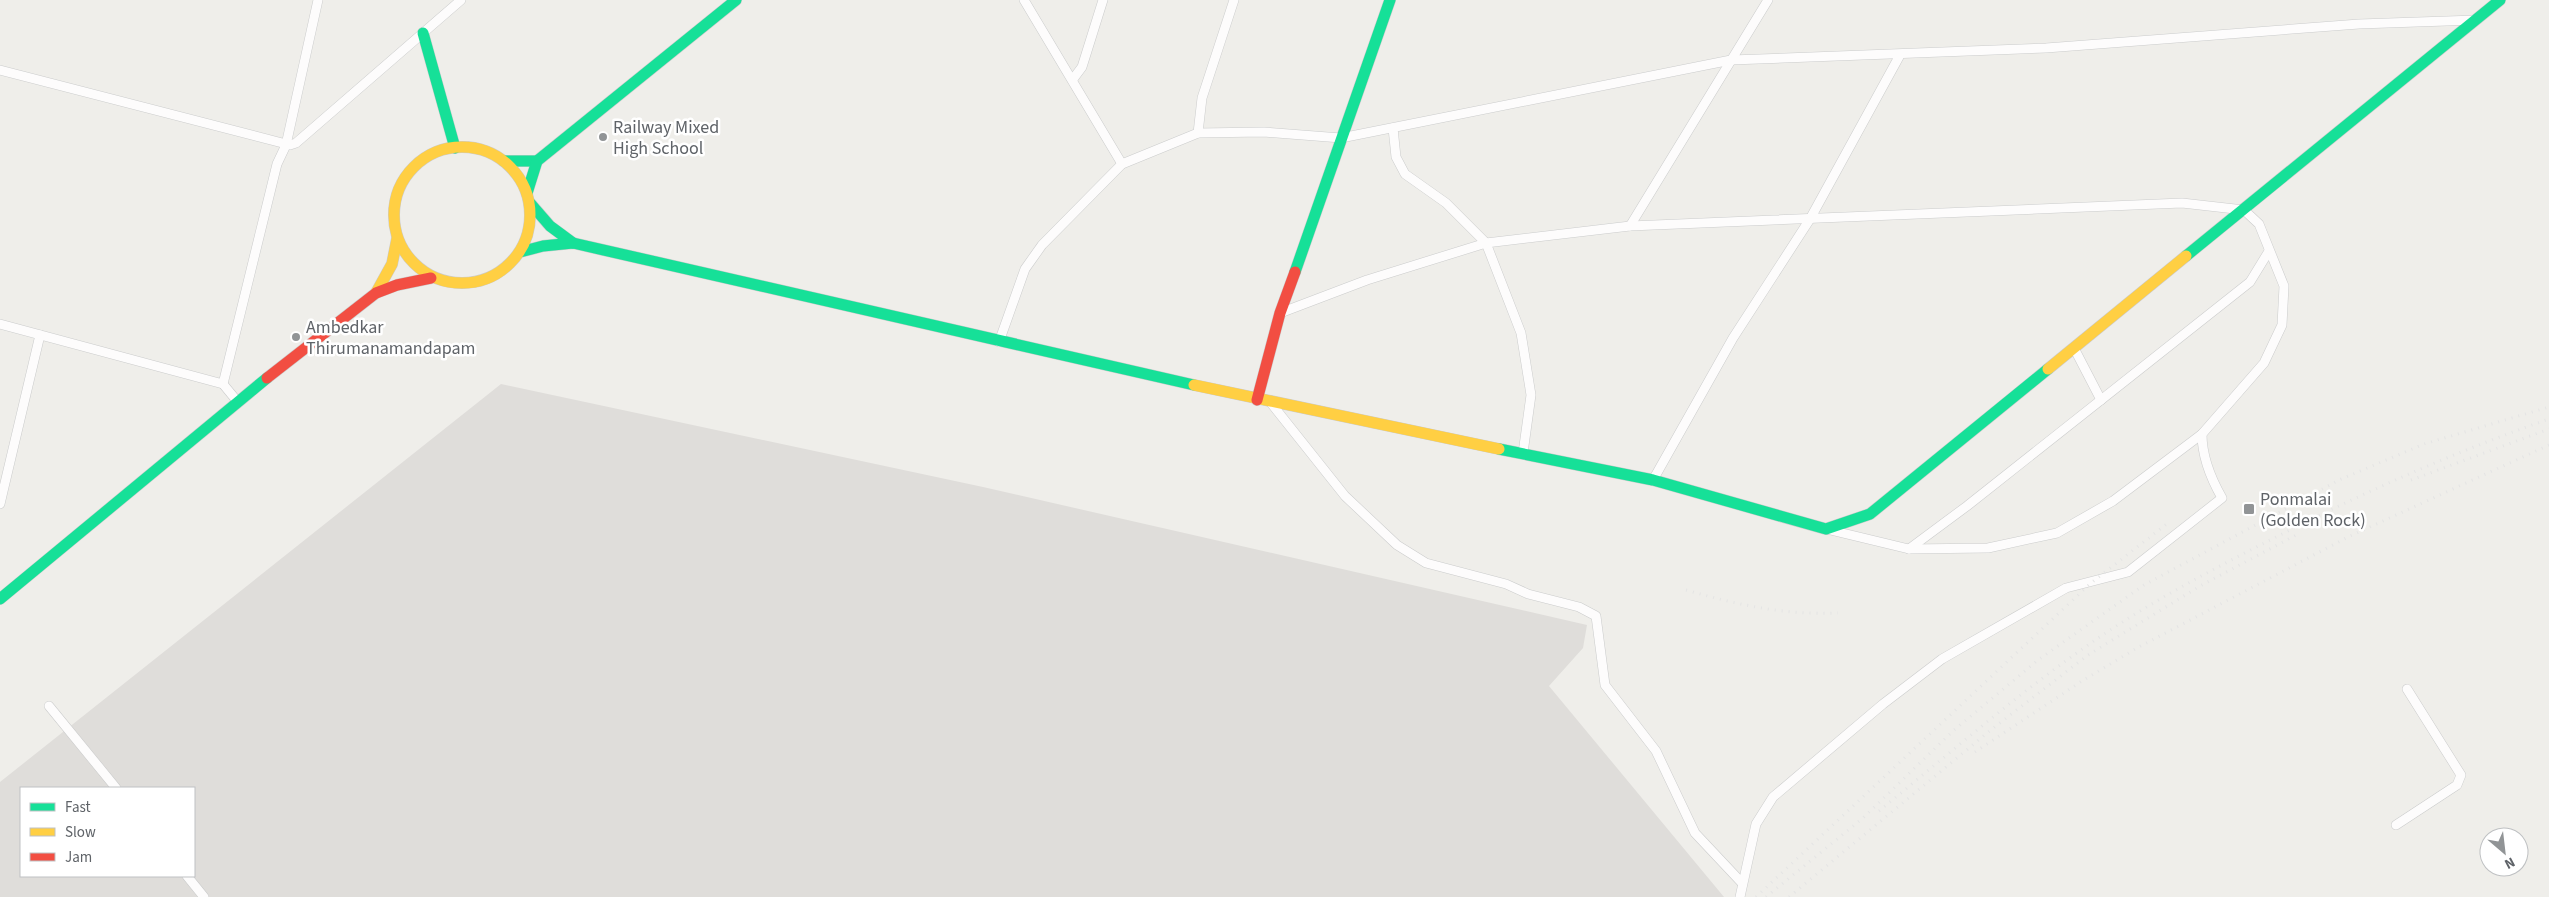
<svg xmlns="http://www.w3.org/2000/svg" width="2549" height="897" font-family="'Source Sans 3',sans-serif">
<style>
.industrial{fill:#dfddda;fill-rule:evenodd}
.lines{fill:none;stroke-linecap:round;stroke-linejoin:round}
.street-casing{stroke:#cbcccc;stroke-width:10}
.fast-casing{stroke:#cacacb;stroke-width:12}
.slow-casing{stroke:#cacacb;stroke-width:12}
.jam-casing{stroke:#cacacb;stroke-width:12}
.street{stroke:#fdfcfc;stroke-width:9}
.fast{stroke:#16e098;stroke-width:11}
.slow{stroke:#ffcf43;stroke-width:11}
.jam{stroke:#f24e42;stroke-width:11}
.rail{stroke:#e4e4e4;stroke-width:3;stroke-dasharray:1 6;stroke-linecap:butt}
.poi-dot{fill:#919496;stroke:#fff;stroke-width:2}
.labels{text-anchor:middle;stroke-width:5;stroke-linejoin:round;paint-order:stroke}
.poi-label{font-size:18px;fill:#5f6368;stroke:#fff;text-anchor:start}
</style>
<rect width="100%" height="100%" fill="#efeeea"/>
<path class="industrial" d="M501,384l482,103 604,138 -4,23 -34,38 175,211h-1724v-115zM21,788h173v88h-173z"/>
<g class="lines">
<defs>
<g id="street">
<path d="M1024,0l98,164"/>
<path d="M0,70l290,75 6,-2 165,-143"/>
<path d="M1073,79l9,-12 21,-67"/>
<path d="M1393,128l3,29 9,17 41,29 40,40 35,90 10,62 -8,58"/>
<path d="M1198,133l4,-35 32,-98"/>
<path d="M1630,226l138,-226"/>
<path d="M1280,313l87,-33 119,-37 144,-17 552,-23 62,7 15,14 25,62 -2,39 -18,38 -62,71c0,23 8,43 20,64l-94,74 -62,16 -124,71 -59,45 -110,93 -17,27 -16,73"/>
<path d="M0,324l223,60 54,-220 9,-19 32,-145"/>
<path d="M999,342l26,-73 17,-24 80,-81 76,-31 66,-1 77,6 390,-78 315,-12 313,-24 117,-4"/>
<path d="M2074,348l27,52"/>
<path d="M223,384l14,17"/>
<path d="M1271,403l74,93 52,49 29,18 80,21 22,10 51,13 17,9 9,69 51,66 39,82 47,50"/>
<path d="M1653,480l80,-142 77,-119 90,-164"/>
<path d="M0,504l40,-169"/>
<path d="M1826,529l83,20 79,-1 69,-15 56,-32 89,-67"/>
<path d="M1909,549l58,-43 283,-224 19,-31"/>
<path d="M49,706l67,82"/>
<path d="M2396,825l61,-40 4,-10 -54,-86"/>
<path d="M187,876l17,21"/>
</g>
<g id="fast">
<path d="M423,33l32,115"/>
<path d="M504,161h33"/>
<path d="M527,193l10,-32 199,-161"/>
<path d="M530,203l20,23 23,17"/>
<path d="M520,252l23,-6 30,-3 621,142"/>
<path d="M2186,256l314,-256"/>
<path d="M1295,272l95,-272"/>
<path d="M1499,449l154,31 173,49 44,-15 178,-145"/>
<path d="M0,599l267,-221"/>
</g>
<g id="slow">
<circle cx="462" cy="215" r="68"/>
<path d="M376,293l16,-29 5,-25"/>
<path d="M2048,369l138,-113"/>
<path d="M1194,385l305,64"/>
</g>
<g id="jam">
<path d="M267,378l109,-85 21,-8 34,-7"/>
<path d="M1257,400l23,-87 15,-41"/>
</g>
</defs>
<use href="#street" class="street-casing"/>
<use href="#fast" class="fast-casing"/>
<use href="#slow" class="slow-casing"/>
<use href="#jam" class="jam-casing"/>
<use href="#street" class="street"/>
<use href="#fast" class="fast"/>
<use href="#slow" class="slow"/>
<use href="#jam" class="jam"/>
<g class="rail">
<path d="M2411,480l138,-51"/>
<path d="M1686,590c53,15 96,25 152,23"/>
<path d="M1975,752l107,-71 55,-33 211,-111 201,-92"/>
<path d="M1879,811c70,-57 138,-117 212,-168 60,-42 126,-76 191,-109 87,-44 175,-83 267,-115"/>
<path d="M1756,897l335,-314 77,-60"/>
<path d="M1766,897l97,-79 90,-87 85,-71 106,-75 195,-105 85,-36 125,-37"/>
<path d="M1789,897l203,-168 96,-74 112,-69 98,-52"/>
</g>
</g>
<g class="poi-dot">
<circle cx="603" cy="137" r="5"/>
<circle cx="296" cy="337" r="5"/>
<rect x="2243" y="503" width="12" height="12" rx="2.5"/>
</g>
<g class="labels">
<g class="poi-label">
<text x="613" y="133">Railway Mixed<tspan x="613" dy="21">High School</tspan></text>
<text x="306" y="333">Ambedkar<tspan x="306" dy="21">Thirumanamandapam</tspan></text>
<text x="2260" y="505">Ponmalai<tspan x="2260" dy="21">(Golden Rock)</tspan></text>
</g>
</g>
<rect x="20" y="787" width="175" height="90" fill="#ffffff" stroke="#bfc1c3"/>
<rect x="30" y="803" width="25" height="8" fill="#16e098" stroke="#bfc1c3"/>
<text x="65" y="812" font-size="15" fill="#5f6368">Fast</text>
<rect x="30" y="828" width="25" height="8" fill="#ffcf43" stroke="#bfc1c3"/>
<text x="65" y="837" font-size="15" fill="#5f6368">Slow</text>
<rect x="30" y="853" width="25" height="8" fill="#f24e42" stroke="#bfc1c3"/>
<text x="65" y="862" font-size="15" fill="#5f6368">Jam</text>
<g transform="translate(2504 852) rotate(152)"><circle r="24" fill="#ffffff" stroke="#bfc1c3"/>
<path d="M0-4L9 19L0 12L-9 19Z" fill="#919496"/>
<text y="-8" font-size="14" font-weight="bold" text-anchor="middle" fill="#5f6368">N</text>
</g>
</svg>
